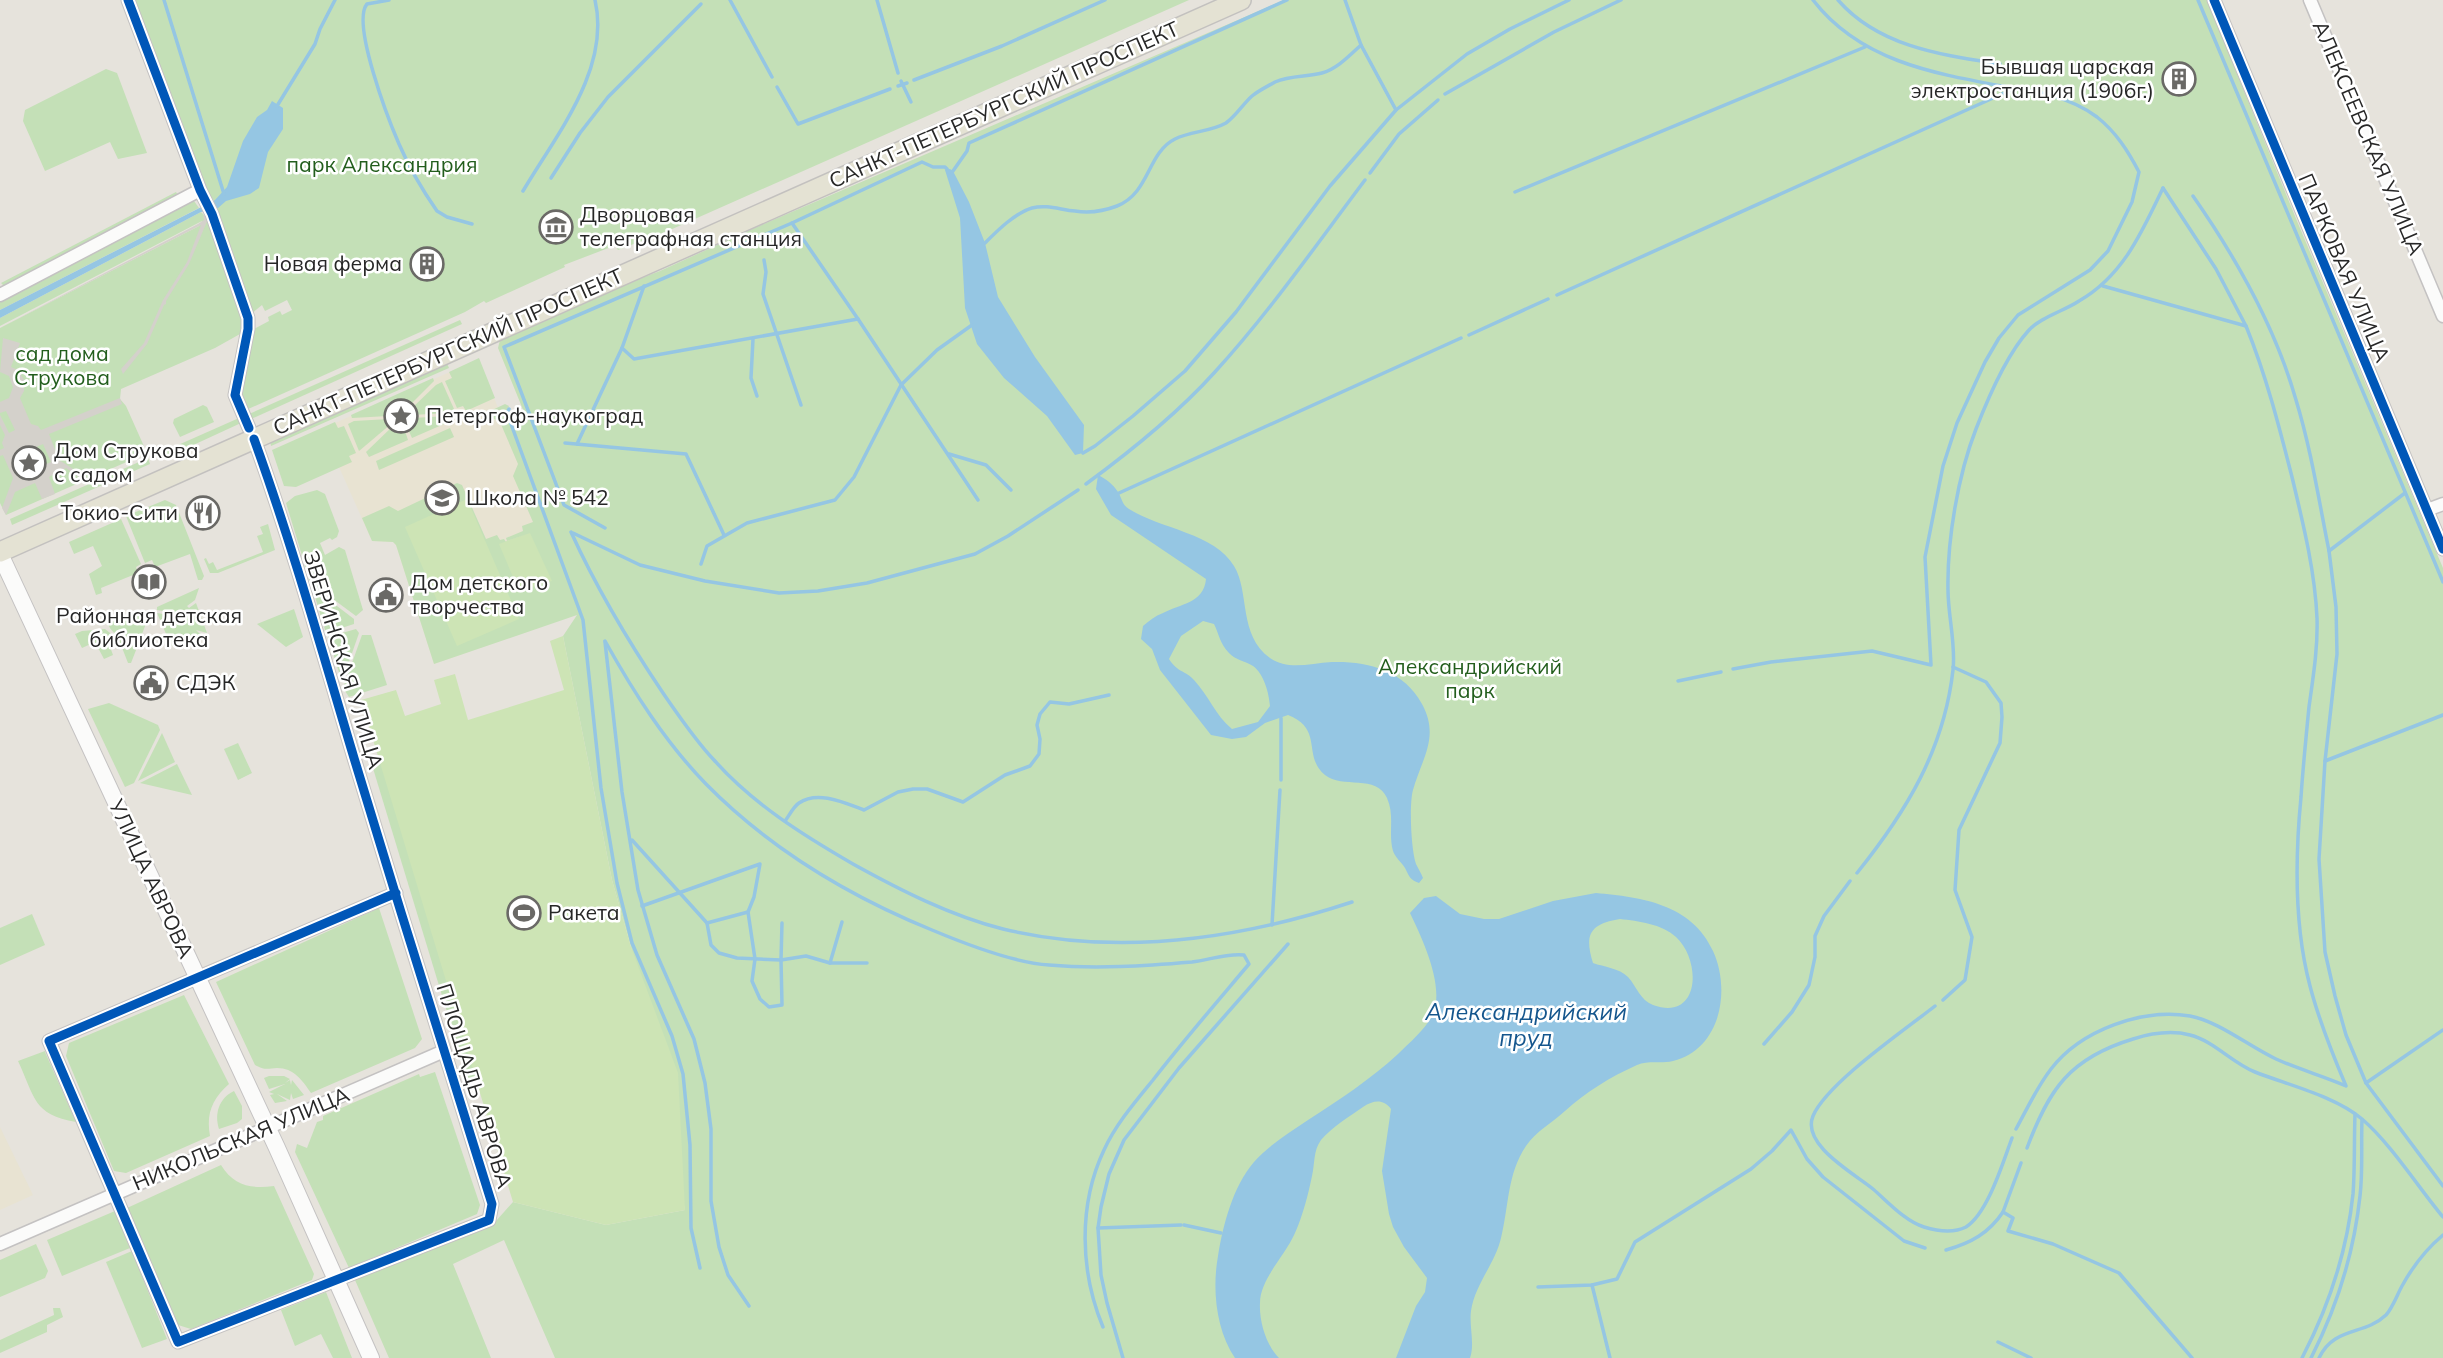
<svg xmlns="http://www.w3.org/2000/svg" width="2443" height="1358" font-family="Mulish,sans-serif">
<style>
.education{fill:#e8e3d2}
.green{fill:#c4e0b7}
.pitch{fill:#cde4b5}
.plaza{fill:#d4d1cb;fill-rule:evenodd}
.water{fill:#95c6e3;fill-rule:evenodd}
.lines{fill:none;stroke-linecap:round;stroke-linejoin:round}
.stream{stroke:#95c6e3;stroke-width:3.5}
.street-casing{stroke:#c4c2c2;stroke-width:15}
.secondary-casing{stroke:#c4c2c2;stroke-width:18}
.primary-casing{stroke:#c3c1bf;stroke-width:22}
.street{stroke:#fbfbfa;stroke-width:12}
.secondary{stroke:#fbfbfa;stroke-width:16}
.primary{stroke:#e4e2d3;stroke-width:19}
.cycleway-casing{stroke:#fff;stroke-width:13}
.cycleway{stroke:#0057b8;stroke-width:9}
.labels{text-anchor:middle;stroke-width:5;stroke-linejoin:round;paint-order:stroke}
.poi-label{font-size:21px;fill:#272727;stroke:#fff;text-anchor:start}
.street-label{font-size:21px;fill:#272727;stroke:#fff}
.park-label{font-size:21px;fill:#235e1d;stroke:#fff}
.water-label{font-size:23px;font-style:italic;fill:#15568d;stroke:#fff}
</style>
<rect width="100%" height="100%" fill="#e6e3dc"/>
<g class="education">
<path d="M479,359l99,255 -144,50 -38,-119 -3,-3 -21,-1 -33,-74 -51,-23z"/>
<path d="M0,1127l33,68 -33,15z"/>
</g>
<g class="green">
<path d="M134,0h1055l-519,230 -52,20 -4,-6 -3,3 -47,18 1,2 -79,36 -2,-2 -19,11 -219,98 -6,-15 14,-66 15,-8 -1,-4 12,-6 2,4 10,-5 -5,-10 -22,11 -3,-6 -11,9 -33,-92c0,-13 -1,-22 -12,-29z"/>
<path d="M1284,0h923l90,221 146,347v790h-1888l-51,-118 -51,24 38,94h-102l-34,-78 141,-59 17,-19 93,23 79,-15 -54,-263 -19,-67 -49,-244 14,-21 -143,49 -38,-119 -3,-3 -21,-1 -10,-23 27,-12 9,5 59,-28 5,2 24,54 11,-4 3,5 4,-1 2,3 -6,2 30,-11 -23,8 -1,-3 17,-7 -1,-5 11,-4 -20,-46 5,-12 -18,-42 -11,-6 -1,-4 17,-8 4,2 -4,8 7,15 16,-7 -30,-74 2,-8 99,-46 61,-23 90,-41z"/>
<path d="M106,69l11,4 30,80 -29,6 -8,-17 -65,29 -22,-50 2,-11z"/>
<path d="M176,192l3,5 -174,90 -4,-4z"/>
<path d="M194,201l5,7 -199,102v-11z"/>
<path d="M201,212l9,9 33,94 -3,19 -25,14 -94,41 -1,10 6,7 21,47 -141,62 -6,-12v-175l199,-102 3,-5 -202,105v-8z"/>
<path d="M460,320l2,4 -211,95 -2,-5z"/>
<path d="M479,358l16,40 -29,13 -3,-5 -6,2 -12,-27 7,-3 -3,-6z"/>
<path d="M446,361l3,7 -178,78 -1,-5z"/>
<path d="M433,378l1,3 -26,26 -10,-2 -8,6 -2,5 -36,2 -1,-3z"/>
<path d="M442,382l12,27 -7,4 -35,2 -2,-5 26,-25z"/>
<path d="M203,405l4,2 7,15 -34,15 -7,-14 1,-4z"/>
<path d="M449,416l2,5 -39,17 -5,-11 5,-9z"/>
<path d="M239,418l2,5 -78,36 -3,-6z"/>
<path d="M389,419l2,5 -32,27 -11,-27 6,-3z"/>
<path d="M335,422l3,6 6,-2 12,27 -7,3 3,6 -56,25 -12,-1 -12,-36z"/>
<path d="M393,426l11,2 4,12 -39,17 -3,-5z"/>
<path d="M450,428l4,9 -75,33 -3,-9z"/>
<path d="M148,458l2,6 -138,61 -2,-6z"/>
<path d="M317,490l8,4 14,37 -2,6 -5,3 -2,-2 -10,5 5,12 14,-8 6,3 18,60 -7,6 -46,-34 -24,-79 9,-7z"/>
<path d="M165,500l11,5 28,71 -2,4h-4l-8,-26 -35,13 -3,-7 -7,3 -19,-47z"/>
<path d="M121,519l20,45 -5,3 2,6 -37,15 1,5 -6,2 -7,-21 13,-8 -9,-20 -19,8 -5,-12z"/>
<path d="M268,524l7,26 -57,23h-8l-6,-14 2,-1 3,6 4,-2 4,8 46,-18 -6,-16 6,-2 -3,-7z"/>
<path d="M312,587l42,32v5l-28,9z"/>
<path d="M199,588l-4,12 -8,6 2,2 7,-5 11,30 -11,-3 3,3 10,4 -33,11 -5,-3 9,-4 -1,-2 -9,4 -13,-30 12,2v-3l-12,-2v-3z"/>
<path d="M294,609l9,28 -17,10 -29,-23z"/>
<path d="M142,610l8,3 -11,29c-13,-3 -25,-4 -31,-18z"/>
<path d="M105,629l14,11 19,5 -7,18h-3l-9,-23 -10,4 4,11 -9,4 -9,-17 -13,6 -7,-14 7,-3z"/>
<path d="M356,629l3,4 -17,49 -14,-45z"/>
<path d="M362,635h9l16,50 -38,12 -6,-9z"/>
<path d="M109,703l49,22 2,5 -26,53 -9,4 -37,-78z"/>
<path d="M162,733l13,29 -37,19z"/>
<path d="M238,743l14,30 -14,7 -14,-31z"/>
<path d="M390,761l95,315 -17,5 -96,-316z"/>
<path d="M177,764l15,31 -52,-12z"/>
<path d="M379,908l43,131 -7,9 -104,45c-9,-13 -17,-25 -34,-25 -10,1 -13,2 -22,-3l-39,-83z"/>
<path d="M32,914l13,31 -45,20v-37z"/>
<path d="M184,995l45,89c-17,15 -23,30 -19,52l-84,37 -12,-2 -48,-115 3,-13z"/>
<path d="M45,1051v1l31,70c-43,-7 -41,-25 -58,-61z"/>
<path d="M435,1072l45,133 -3,9 -128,54 -54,-116 2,-8 10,4 10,-26 6,-2v-4l96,-42 1,3z"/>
<path d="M269,1076h15l6,3 -5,4 5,-3 1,5 1,-5 12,15 -11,4 -2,-6 -1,7 -13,-6 10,7 -12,2 -5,-8 4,-1 -5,-2 16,-8 -16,5 -5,-11z"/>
<path d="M234,1091l8,15v13l-5,4 -18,6c-5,-15 0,-31 15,-38z"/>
<path d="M221,1165c13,21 30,24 53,21l40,88 -2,6 -121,49 -13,-4 -51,-117z"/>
<path d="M115,1211l15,37 -68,28 -15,-36z"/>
<path d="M36,1244l12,27 -3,7 -45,19v-37z"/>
<path d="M132,1251l35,88 -25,9 -36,-86z"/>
<path d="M326,1292l26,66h-19l-12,-24 -26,12 -14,-36z"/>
<path d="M53,1308h7l3,9 -16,8v7l-47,21v-13l54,-25z"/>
</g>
<g class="pitch">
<path d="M467,499l52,120 -62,27 -52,-119z"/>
<path d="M530,533l22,48 -33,10 -20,-47z"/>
<path d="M563,636l49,244 19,67 47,126 7,137 -79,15 -93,-23 -152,-502 35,-10 9,26 36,-12 -7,-24 21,-6 13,46 96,-30 -14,-49z"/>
</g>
<g class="plaza">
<path d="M203,215l5,4 -19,45 -23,37v3l-2,1 -17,39 -24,30 -2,-5 23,-26 19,-43 24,-38 14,-37 -201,103 198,-104 6,-4z"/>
<path d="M3,338l17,5 -9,24 7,3 6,10v11l-4,7 11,26 7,2 3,4 79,-32 2,6 -73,30 10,26 30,19 -5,2 -18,-13 -17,9 6,17 -13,5 -7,-16 -20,9 -9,23 -4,-7 11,-30 -10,-23 -3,1v-6l4,-2 -2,-5 3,-8 -5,-10v-10l9,18 6,-3 -9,-19 -6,2v-11l9,-4 4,-11 -4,-11 -9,-4zM43,444l8,18 -7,3 1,4 -14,6 -2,-3 -7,3 -8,-18z"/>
</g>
<g class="water">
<path d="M272,101l11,7v21l-15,23 -9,36 -9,6 -24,7 -8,7 -17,4 -201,106v-8l215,-110 12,-13 16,-46 14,-24 10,-7z"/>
<path d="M950,169l3,2 16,31 16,41 13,54 37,60 49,68 -1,28 -8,2 -28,-39 -43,-38 -27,-34 -12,-36 -5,-90 -15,-48z"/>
<path d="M1098,475c8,4 15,9 20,17 4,6 4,13 11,17 31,20 86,24 105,57 16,26 4,69 36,92 19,13 40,5 62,4 35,-1 72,8 90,42 18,33 0,54 -9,86 -4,14 -2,59 3,74 2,4 5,9 7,14l-4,5c-9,-3 -10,-7 -14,-15 -3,-5 -10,-11 -12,-17 -5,-18 2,-35 -6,-53 -10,-24 -45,-9 -62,-23 -23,-19 -1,-46 -37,-60l-23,8 -19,14 -14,2 -21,-4 -51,-65 -8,-21 -11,-10 2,-13c6,-5 12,-10 20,-13 17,-9 41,-10 43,-34l-95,-64 -15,-26zM1203,621l11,3c5,10 6,20 15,29 6,7 16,8 24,13 11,8 16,27 17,40l-12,16 -26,7c-17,-14 -23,-33 -38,-49 -9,-10 -16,-7 -25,-21l12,-23z"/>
<path d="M1596,893c45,4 96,11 117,58 18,39 8,98 -40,110 -12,3 -25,-1 -36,4 -27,12 -51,27 -72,46 -13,12 -29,20 -39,35 -19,28 -17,60 -25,92 -6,26 -26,46 -30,73 -2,15 4,33 -1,47h-74l20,-52 9,-14 2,-14 -23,-31 -11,-20 -4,-13 -7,-43 9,-62c-8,-10 -17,-9 -28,-2 -13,9 -31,20 -42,33 -8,11 -6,24 -9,36 -4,19 -9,39 -17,57 -10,23 -35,46 -35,70 -1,18 6,42 19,55h-44c-19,-28 -23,-69 -17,-102 5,-31 15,-70 36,-94 15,-17 35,-29 54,-42 31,-20 63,-41 90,-66 12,-12 27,-24 35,-40 12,-28 -11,-76 -23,-101l14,-15 12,-2 24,18 24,5h15l54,-18zM1620,919c18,2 42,5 56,18 26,24 24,85 -23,68 -13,-5 -16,-18 -25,-28 -9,-9 -24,-10 -35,-14 -9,-29 -3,-39 27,-44z"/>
</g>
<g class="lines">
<g class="stream">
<path d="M164,0l60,194"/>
<path d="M389,0l-22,4c-16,19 22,117 32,140 10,23 24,47 38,67l10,6 25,7"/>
<path d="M730,0l42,77"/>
<path d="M877,0l21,73"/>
<path d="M1838,0c41,47 104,55 162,64"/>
<path d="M2198,0l245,582"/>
<path d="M1361,45l35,65"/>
<path d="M914,80l88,-34 103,-46"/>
<path d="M901,81l10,21"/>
<path d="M898,86l9,-3"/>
<path d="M777,87l21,37 92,-35"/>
<path d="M1445,94l109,-62 67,-32"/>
<path d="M277,106l38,-62 5,-15 15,-29"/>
<path d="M953,171l14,-20 2,-8 318,-143"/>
<path d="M1370,173l29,-39 39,-34"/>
<path d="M551,178l29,-45 28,-36 93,-93"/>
<path d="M523,191c33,-56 88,-122 72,-191"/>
<path d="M1515,192l350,-145"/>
<path d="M2193,196c44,63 82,130 103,204 15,49 23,101 33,151l76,-58"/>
<path d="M792,223l66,96 120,181"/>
<path d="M985,243c13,-13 30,-30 47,-35 15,-4 29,2 43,3 13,2 29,0 42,-5 33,-13 30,-53 58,-67 16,-8 35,-7 51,-16 10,-7 17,-19 26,-27 6,-5 16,-10 23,-14 15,-7 32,-5 47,-9 15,-4 28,-18 39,-28l-16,-45"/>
<path d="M764,260l2,12 -3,22 38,111"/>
<path d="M644,286l-22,62 12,11 224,-40"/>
<path d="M2103,286l143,40 -30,-57 -53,-81"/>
<path d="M1557,295l456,-206"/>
<path d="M1469,335l79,-36"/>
<path d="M753,339l-2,39 6,18"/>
<path d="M509,409l-2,4 76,207 18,168 16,95 15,60 40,93 11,38 7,71 1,83 9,40"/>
<path d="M565,443l121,11 38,81"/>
<path d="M577,444l45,-96"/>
<path d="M1083,453l12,-7 38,-30 52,-45 51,-59 94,-126 66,-76 71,-56 43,-25 59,-29"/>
<path d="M949,454l37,11 25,25"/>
<path d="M1086,484c45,-33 90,-69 128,-111 55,-60 102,-128 151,-193"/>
<path d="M1119,493l342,-155"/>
<path d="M605,528l-41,-23 -60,-158 288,-124 130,-61 11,5h12l2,2"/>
<path d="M571,532c26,57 57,109 92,161 16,23 32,47 51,67 39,44 89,75 139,104 47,26 98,52 150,65 117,28 237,10 349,-27"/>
<path d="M573,533l67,32 65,16 74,12 39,-2 49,-8 108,-29 33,-18 70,-46"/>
<path d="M2329,551l7,56 1,47 -12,107 118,-46"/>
<path d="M701,564l6,-18 40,-23 88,-23 19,-23 47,-92 36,-35 35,-25"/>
<path d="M605,641c28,50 60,101 101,143 63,64 143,112 226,146 31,13 84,33 117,35 47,4 95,1 143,-3 17,-2 35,-9 52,-7l5,9c-32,38 -65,76 -96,116 -18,22 -37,44 -49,70 -26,55 -24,122 -1,177"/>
<path d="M605,642l17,150 16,98 19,65 37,84 11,44 6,46v72l8,46 9,28 21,31"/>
<path d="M1733,669l38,-7 101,-11 59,14 -6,-108 18,-91 14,-43 28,-61 14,-24 19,-23 72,-45 18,-19 24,-49 7,-30c-11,-21 -23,-40 -42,-55 -28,-21 -62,-26 -95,-31 -71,-13 -143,-26 -189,-86"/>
<path d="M1678,681l43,-9"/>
<path d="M2325,761l-6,98 6,93 10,44 11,39 20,48 77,-53"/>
<path d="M1281,780v-62"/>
<path d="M785,821c4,-5 8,-14 14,-18 19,-13 46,0 65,7l34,-18 15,-3h14l36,13 42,-27 25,-9 9,-12 1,-15 -3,-14 3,-11 10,-12 19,2 40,-9"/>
<path d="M632,840l75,83 4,22 8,8 18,5 44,2 25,-4 24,7h37"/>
<path d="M1857,873c49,-61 87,-123 96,-203 3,-26 -5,-54 -5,-80 -1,-50 10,-115 28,-161 12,-31 31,-75 53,-99 12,-13 35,-19 50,-29 44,-25 63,-69 84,-113"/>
<path d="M642,906l118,-42 -6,33 -6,15 7,47 -3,22 8,18 9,8 13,-2 -1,-45 1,-37"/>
<path d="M707,923l41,-11"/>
<path d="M1272,925l8,-135"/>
<path d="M830,963l12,-41"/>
<path d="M1943,1000l22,-20 7,-43 -17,-47 4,-60 41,-87 2,-26 -1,-14 -15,-21 -33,-15"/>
<path d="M1935,1006c-29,23 -108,77 -122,110 -12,29 42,58 60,73 15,13 32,32 51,38 13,4 30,6 42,0 22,-14 37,-65 46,-89"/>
<path d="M1764,1044l28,-32 17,-27 6,-28v-21l9,-20 26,-35"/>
<path d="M2366,1083l77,103"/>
<path d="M2016,1129c11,-20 21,-42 35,-60 30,-39 91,-61 139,-53 28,5 60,31 86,43 22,10 47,17 70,27 -14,-33 -27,-65 -36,-100 -16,-60 -15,-127 -9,-189 2,-30 5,-60 8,-90 4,-29 9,-59 8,-89 -2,-47 -14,-95 -25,-141 -13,-51 -26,-102 -46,-151"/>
<path d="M2027,1148c22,-59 43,-90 106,-109 19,-6 38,-9 57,-4 24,6 42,28 65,37 33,13 80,24 107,47 29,25 56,68 81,98"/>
<path d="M2021,1163l-18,49 10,6 -5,13 45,13 66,29 73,85"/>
<path d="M1181,1225l-83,3 3,-21 8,-33 15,-34 55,-72 109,-124"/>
<path d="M1184,1225l37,8"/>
<path d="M1098,1228l3,47 6,28 16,55"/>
<path d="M1946,1250c25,-7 43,-17 57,-38"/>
<path d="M1592,1285l18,73"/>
<path d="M1538,1287l54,-2 25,-6 18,-37 116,-73 21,-18 19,-21 16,29 16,18 81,64 21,7"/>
<path d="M1998,1342l33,16"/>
<path d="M2302,1358c26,-50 45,-107 51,-164 2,-26 1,-53 2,-80"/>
<path d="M2311,1358c25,-49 43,-106 49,-162 3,-25 1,-51 2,-76"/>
<path d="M2319,1358c15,-32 45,-22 67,-43 7,-8 11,-20 16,-29 11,-20 23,-36 41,-51"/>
</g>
<defs>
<g id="street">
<path d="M128,0l72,190 12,24 36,104v11l-13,66 14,33"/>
<path d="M2214,0l229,549"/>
<path d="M2310,0l133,316"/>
<path d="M0,295l200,-105"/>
<path d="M254,439c38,105 68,212 100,319 45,149 91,297 138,446l-3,16 -311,122 -129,-301 347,-148"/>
<path d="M2427,510l16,-6"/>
<path d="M0,1244l444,-193"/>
</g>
<path id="secondary" d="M0,554l277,594 94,210"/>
<path id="primary" d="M0,552l1241,-552"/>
</defs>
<use href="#street" class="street-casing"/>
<use href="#secondary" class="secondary-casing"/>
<use href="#primary" class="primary-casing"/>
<use href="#street" class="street"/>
<use href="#secondary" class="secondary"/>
<use href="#primary" class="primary"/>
<defs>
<g id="cycleway">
<path d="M128,0l72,190 12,24 36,104v11l-13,66 14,33"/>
<path d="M2214,0l229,549"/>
<path d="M254,439c38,105 68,212 100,319 45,149 91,297 138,446l-3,16 -311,122 -129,-301 347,-148"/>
</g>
</defs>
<use href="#cycleway" class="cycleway-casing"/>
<use href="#cycleway" class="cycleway"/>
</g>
<defs>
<symbol id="building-ring" viewBox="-11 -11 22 22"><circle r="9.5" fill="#fff" stroke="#6a6966" stroke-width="1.5"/><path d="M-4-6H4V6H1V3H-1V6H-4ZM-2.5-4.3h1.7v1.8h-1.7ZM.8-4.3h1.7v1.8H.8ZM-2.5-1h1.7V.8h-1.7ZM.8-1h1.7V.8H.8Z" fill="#6a6966"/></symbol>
<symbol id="museum-ring" viewBox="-11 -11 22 22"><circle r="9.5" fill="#fff" stroke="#6a6966" stroke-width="1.5"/><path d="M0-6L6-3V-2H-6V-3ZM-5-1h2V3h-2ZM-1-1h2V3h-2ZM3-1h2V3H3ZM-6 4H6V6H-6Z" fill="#6a6966"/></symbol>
<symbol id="sight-ring" viewBox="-11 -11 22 22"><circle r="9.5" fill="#fff" stroke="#6a6966" stroke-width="1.5"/><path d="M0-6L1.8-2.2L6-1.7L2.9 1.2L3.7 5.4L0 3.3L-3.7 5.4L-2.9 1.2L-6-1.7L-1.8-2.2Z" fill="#6a6966"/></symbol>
<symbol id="school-ring" viewBox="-11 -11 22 22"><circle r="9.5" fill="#fff" stroke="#6a6966" stroke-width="1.5"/><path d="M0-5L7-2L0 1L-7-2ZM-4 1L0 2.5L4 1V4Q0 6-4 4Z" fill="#6a6966"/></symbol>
<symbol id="restaurant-ring" viewBox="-11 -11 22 22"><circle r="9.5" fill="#fff" stroke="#6a6966" stroke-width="1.5"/><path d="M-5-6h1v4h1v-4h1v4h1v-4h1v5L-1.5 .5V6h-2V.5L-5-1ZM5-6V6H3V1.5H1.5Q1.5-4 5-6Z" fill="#6a6966"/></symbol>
<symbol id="library-ring" viewBox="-11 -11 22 22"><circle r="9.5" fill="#fff" stroke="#6a6966" stroke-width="1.5"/><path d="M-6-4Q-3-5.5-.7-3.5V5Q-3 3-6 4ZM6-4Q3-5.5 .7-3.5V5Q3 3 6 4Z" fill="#6a6966"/></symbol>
<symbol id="civic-ring" viewBox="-11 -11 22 22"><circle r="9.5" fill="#fff" stroke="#6a6966" stroke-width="1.5"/><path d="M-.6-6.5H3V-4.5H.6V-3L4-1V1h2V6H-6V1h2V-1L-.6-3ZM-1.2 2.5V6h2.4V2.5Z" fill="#6a6966"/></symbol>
<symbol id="stadium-ring" viewBox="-11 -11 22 22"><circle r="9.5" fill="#fff" stroke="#6a6966" stroke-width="1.5"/><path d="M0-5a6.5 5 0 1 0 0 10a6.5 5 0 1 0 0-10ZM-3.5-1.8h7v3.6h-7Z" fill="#6a6966"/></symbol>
</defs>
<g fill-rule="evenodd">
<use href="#building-ring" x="2160" y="60" width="38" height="38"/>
<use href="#museum-ring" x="537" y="208" width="38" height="38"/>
<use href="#building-ring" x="408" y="245" width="38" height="38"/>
<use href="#sight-ring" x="382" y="397" width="38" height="38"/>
<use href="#sight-ring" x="10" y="444" width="38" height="38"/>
<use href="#school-ring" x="423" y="479" width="38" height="38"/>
<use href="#restaurant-ring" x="184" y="494" width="38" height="38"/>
<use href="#library-ring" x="130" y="563" width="38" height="38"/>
<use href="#civic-ring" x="367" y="576" width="38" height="38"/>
<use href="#civic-ring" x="132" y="664" width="38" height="38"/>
<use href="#stadium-ring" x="505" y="894" width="38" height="38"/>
</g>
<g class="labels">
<g class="poi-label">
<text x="2154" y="74" text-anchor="end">Бывшая царская<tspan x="2154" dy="24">электростанция (1906г.)</tspan></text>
<text x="580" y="222">Дворцовая<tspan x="580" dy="24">телеграфная станция</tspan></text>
<text x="402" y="271" text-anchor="end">Новая ферма</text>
<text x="426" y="423">Петергоф-наукоград</text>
<text x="54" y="458">Дом Струкова<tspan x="54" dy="24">с садом</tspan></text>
<text x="466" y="505">Школа № 542</text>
<text x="178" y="520" text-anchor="end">Токио-Сити</text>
<text x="410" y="590">Дом детского<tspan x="410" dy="24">творчества</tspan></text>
<text x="149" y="623" text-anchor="middle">Районная детская<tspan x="149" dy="24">библиотека</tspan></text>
<text x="176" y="690">СДЭК</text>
<text x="548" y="920">Ракета</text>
</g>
<g class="street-label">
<text transform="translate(1004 105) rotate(-24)" y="7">САНКТ-ПЕТЕРБУРГСКИЙ ПРОСПЕКТ</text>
<text transform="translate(2368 138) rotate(67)" y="7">АЛЕКСЕЕВСКАЯ УЛИЦА</text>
<text transform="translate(2344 268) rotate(67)" y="7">ПАРКОВАЯ УЛИЦА</text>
<text transform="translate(448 352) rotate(-24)" y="7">САНКТ-ПЕТЕРБУРГСКИЙ ПРОСПЕКТ</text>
<text transform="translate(343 660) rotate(73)" y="7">ЗВЕРИНСКАЯ УЛИЦА</text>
<text transform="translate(151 879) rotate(65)" y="7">УЛИЦА АВРОВА</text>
<text transform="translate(474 1086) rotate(73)" y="7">ПЛОЩАДЬ АВРОВА</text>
<text transform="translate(241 1139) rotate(-23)" y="7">НИКОЛЬСКАЯ УЛИЦА</text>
</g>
<g class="park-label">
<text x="382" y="172">парк Александрия</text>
<text x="62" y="361">сад дома<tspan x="62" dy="24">Струкова</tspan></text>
<text x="1470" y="674">Александрийский<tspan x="1470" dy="24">парк</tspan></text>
</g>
<g class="water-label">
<text x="1526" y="1020">Александрийский<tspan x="1526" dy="26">пруд</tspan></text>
</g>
</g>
</svg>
